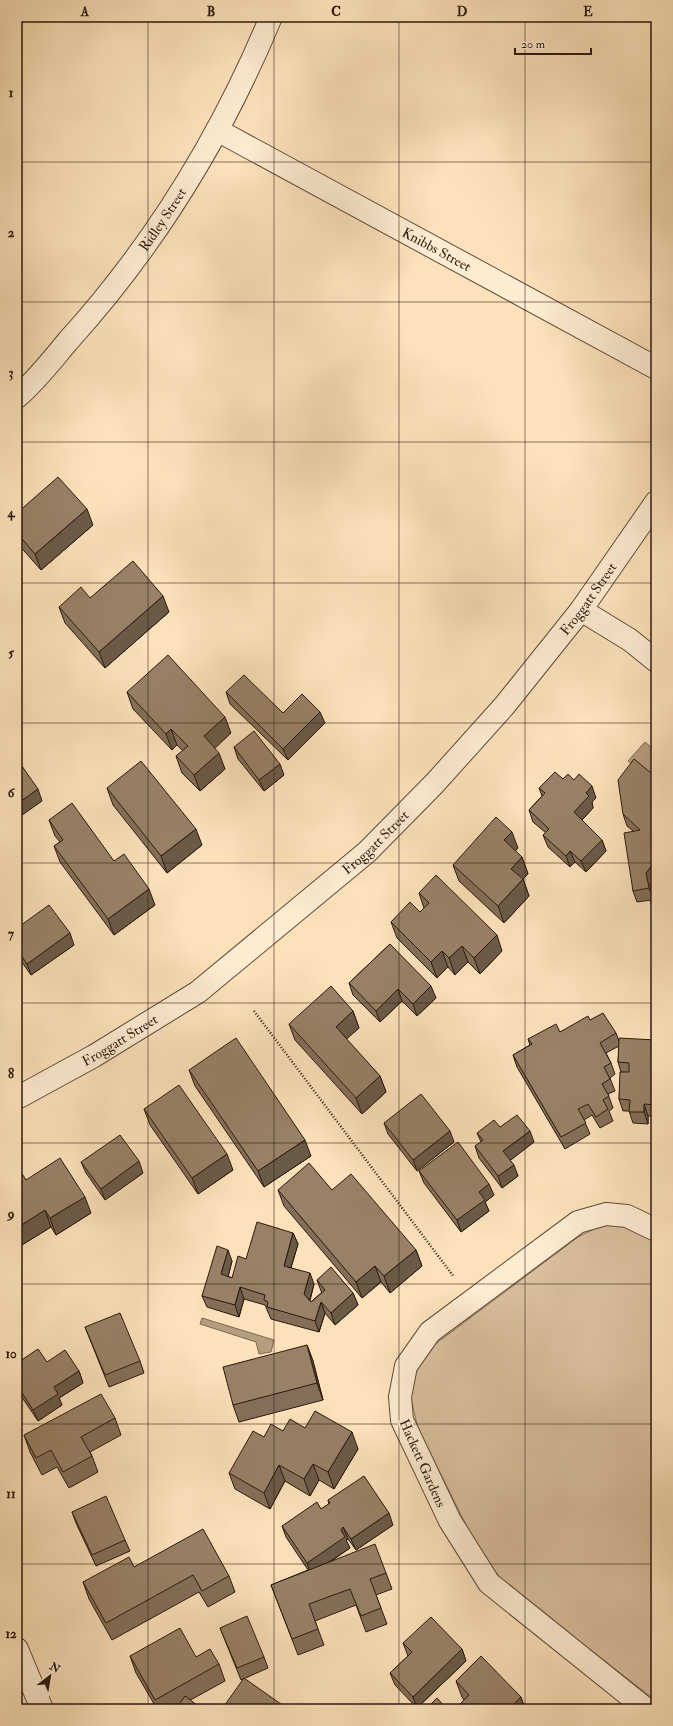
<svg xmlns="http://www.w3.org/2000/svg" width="673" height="1726" font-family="'IM FELL Double Pica',serif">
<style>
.green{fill:#d9bf9d;stroke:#826c56}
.water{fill:#b59d80;stroke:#7e6852}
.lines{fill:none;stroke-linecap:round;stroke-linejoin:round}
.minor-casing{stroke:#604b39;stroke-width:24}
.path{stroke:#2c190e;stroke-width:2.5;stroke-dasharray:1 2;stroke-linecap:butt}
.minor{stroke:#fdecd2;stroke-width:22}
.wall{fill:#836f59;stroke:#2c190e}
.shaded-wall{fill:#6a5a48;stroke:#2c190e}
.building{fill:#988167;stroke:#2c190e}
.grid{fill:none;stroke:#2c190e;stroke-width:1;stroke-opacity:0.55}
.labels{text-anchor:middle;stroke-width:4;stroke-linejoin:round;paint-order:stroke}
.street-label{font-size:14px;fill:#2c190e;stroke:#fdecd2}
.neatline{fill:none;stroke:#2c190e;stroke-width:1.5}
.grid-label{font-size:13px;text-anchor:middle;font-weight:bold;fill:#2c190e}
</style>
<rect width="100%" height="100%" fill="#fce1ba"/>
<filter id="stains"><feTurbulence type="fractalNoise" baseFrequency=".005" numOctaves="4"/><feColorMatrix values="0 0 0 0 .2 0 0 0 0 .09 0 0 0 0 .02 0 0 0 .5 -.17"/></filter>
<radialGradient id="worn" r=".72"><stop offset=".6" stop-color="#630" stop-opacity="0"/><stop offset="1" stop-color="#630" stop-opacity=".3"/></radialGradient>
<path class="green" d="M611,1224l15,1 30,13v463l-150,-117 -25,-29 -63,-126 -8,-35 7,-28 13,-18 148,-111 16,-8z"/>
<g class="water">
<path d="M645,742l11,9v33l-28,-23z"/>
<path d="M202,1318l72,22 -3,12 -12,2 -3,-12 -56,-18z"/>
</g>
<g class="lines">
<defs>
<g id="minor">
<path id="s1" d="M217,130l439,238"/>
<path id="s2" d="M17,397c19,-16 35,-37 51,-56 86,-95 154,-206 203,-324"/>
<path d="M581,610l49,30 26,21"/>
<path id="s3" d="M17,1098l77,-42 104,-64 169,-140 68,-69 70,-78 76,-95 75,-108"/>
<path d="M17,1649l25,60"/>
<path d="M646,1709l-157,-126 -39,-62 -48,-101 -2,-23 6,-31 24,-34 148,-110 28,-8 21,2 29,14"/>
</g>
</defs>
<use href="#minor" class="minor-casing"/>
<path class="path" d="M254,1011l200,266"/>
<use href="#minor" class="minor"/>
</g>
<g class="wall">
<path d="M17,513l76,12 -52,45 -24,-27z"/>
<path d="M59,607l110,5 -64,56 -40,-45z"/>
<path d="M127,692l104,41 -17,15 11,21 -25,22 -18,-18 -6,-17 7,-5 -6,-6 -5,5 -39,-41z"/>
<path d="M226,692l57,21 42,10 -37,37 -58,-56z"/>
<path d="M234,747l50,28 -20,16 -26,-32z"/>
<path d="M656,777v100l-6,7 2,14 4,-4v20l-1,-2 -5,-11 1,-1 -14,2 -4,-11v-60l-6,-5 -4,-12z"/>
<path d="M563,779l11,1 22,18 -4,4 1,6 -11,12 20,20 4,11 -20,21 -11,-10 -5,5 -22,-20 -5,-12 3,-2 -13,-11 -4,-12 13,-14 -3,-8z"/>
<path d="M107,788l95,57 -35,28 -54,-68z"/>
<path d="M49,820l65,41 41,44 -41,30 -54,-73 -6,-16 6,-4 -5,-6z"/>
<path d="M518,848l-3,3 7,6 6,17 -5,5 6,17 -25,27 -45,-42 -6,-16z"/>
<path d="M419,893l83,58 -22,23 -12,-12 -13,13 -7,-8 -11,11 -40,-40 -6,-16 29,-10 4,-4z"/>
<path d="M17,928l57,17 -43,30 -14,-20z"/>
<path d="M390,944l46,54 -19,18 -15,-15 -22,21 -27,-27 -4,-12z"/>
<path d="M353,1011l6,17 -13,11 34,37 6,16 -24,22 -67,-74 -6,-16z"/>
<path d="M590,1020l26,13 3,8 36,-1 1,2v74h-8v8l-15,-1 -4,-12h-6l-4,-12 2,-27 -3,-10 1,-16 -13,7 5,10 4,11 -5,4 5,13 -7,3 5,14 -4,3 4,10 -13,7 -8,-13 -8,5 6,14 -25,15 -48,-82 -4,-12 17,-10 -2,-6 32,-7z"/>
<path d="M189,1070l122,86 -47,31 -69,-101z"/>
<path d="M144,1109l89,61 -35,24 -48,-69z"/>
<path d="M384,1123l70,19 -37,29 -29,-37z"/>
<path d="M500,1127l34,15 -24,18 8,16 -16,12 -23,-30 -4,-12 6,-4 -4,-9z"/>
<path d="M81,1162l62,11 -38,27 -19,-27z"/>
<path d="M419,1171l75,24 -9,7 4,9 -28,21 -37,-49z"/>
<path d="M17,1174l9,6 65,33 -35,22 -5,-8 -34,21z"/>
<path d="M278,1190h54l84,60 6,16 -32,27 -9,-11 -19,16 -78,-92z"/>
<path d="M293,1233l5,11 -7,24 23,16 -4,17 1,1 11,-10 -1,-1 -4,-11 36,13 5,12 -23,20 -10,-12 -6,19 -48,-13 -6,-14 -21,-6 -5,18 -32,-10 -5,-11 30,-35 -4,15 4,2 14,-19z"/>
<path d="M17,1278l5,14 -5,2z"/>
<path d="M17,1316l2,5 -2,1z"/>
<path d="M85,1327l55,34 4,12 -35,14z"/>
<path d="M307,1345l6,16 10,39 -84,22 -6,-17z"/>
<path d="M47,1362l32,9 4,12 -24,15 3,7 -24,16 -21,-31v-27z"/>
<path d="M115,1418l6,17 -31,17 2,4 6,16 -29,16 -12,-21 -15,8 -12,-23 -6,-17z"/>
<path d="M305,1428l53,21 -24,40 -15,-9 -9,16 -25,-15 -15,28 -35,-20 -6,-16 35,-36 19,-6z"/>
<path d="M328,1500l65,25 -37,25 -8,-11 -2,1 4,8 -20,14 56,11 6,16 -16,6 11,29 -21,8 -10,-27 -41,16 9,24 -26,10 -27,-70 37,-15 -22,-33 -4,-11 39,-17 8,-5z"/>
<path d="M72,1512l53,28 5,11 -34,15 -20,-43z"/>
<path d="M134,1567l95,9 6,16 -27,15 -9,-15 -87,48 -23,-41 -6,-17z"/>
<path d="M220,1628l44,29 4,11 -27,12z"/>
<path d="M403,1643l59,6 4,12 -49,47 -22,-23 -5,-12 18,-17z"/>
<path d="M130,1656l66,1 23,7 6,17 -51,28h-17l-21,-36z"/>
<path d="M456,1681l65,16 4,12h-70l9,-9 -2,-3z"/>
</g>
<g class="shaded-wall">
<path d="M87,509l6,16 -52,45 -6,-16z"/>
<path d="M163,596l6,16 -64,56 -6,-16z"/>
<path d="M320,712l5,11 -37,37 -5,-11z"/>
<path d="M225,717l6,16 -21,20 -6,-17z"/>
<path d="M171,729l6,16 -5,5 -6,-16z"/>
<path d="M219,753l6,16 -25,22 -6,-16z"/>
<path d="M280,764l4,11 -20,16 -5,-11z"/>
<path d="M592,786l4,12 -4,4 1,6 -15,16 -4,-12 12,-19z"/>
<path d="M38,789l4,12 -24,17 -1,-14z"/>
<path d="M196,829l6,16 -35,28 -6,-17z"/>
<path d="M512,832l6,16 -8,9 -6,-17z"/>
<path d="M602,840l4,11 -20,21 -5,-11z"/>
<path d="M570,851l5,11 -5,5 -4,-11z"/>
<path d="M522,857l6,17 -11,11 -6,-16z"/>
<path d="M656,860v17l-6,7 3,16 -4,-12 -3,-15z"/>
<path d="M523,879l6,17 -25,27 -6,-17z"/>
<path d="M149,889l6,16 -41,30 -6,-16z"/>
<path d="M70,933l4,12 -43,30 -4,-11z"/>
<path d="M497,935l5,16 -22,23 -6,-16z"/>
<path d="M462,946l6,16 -13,13 -6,-17z"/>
<path d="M442,951l6,16 -11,11 -6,-16z"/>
<path d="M431,986l5,12 -19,18 -4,-12z"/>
<path d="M398,989l4,12 -22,21 -4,-11z"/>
<path d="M353,1011l6,17 -17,15 -6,-16z"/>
<path d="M655,1040l1,2v26l-2,-5z"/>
<path d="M380,1076l6,16 -24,22 -6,-16z"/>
<path d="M644,1104l4,12v8l-4,-12z"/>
<path d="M450,1131l4,11 -37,29 -4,-11z"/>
<path d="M530,1131l4,11 -27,21 -4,-12z"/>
<path d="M305,1140l6,16 -47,31 -6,-16z"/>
<path d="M227,1154l6,16 -35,24 -6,-16z"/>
<path d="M139,1161l4,12 -38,27 -4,-11z"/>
<path d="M514,1165l4,11 -16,12 -4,-12z"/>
<path d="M489,1184l5,11 -9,7 4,9 -28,21 -4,-12 22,-28z"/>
<path d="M85,1197l6,16 -35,22 -6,-17z"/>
<path d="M45,1210l6,17 -34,21v-20z"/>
<path d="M293,1233l5,11 -10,33 -4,-11z"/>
<path d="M228,1250l4,11 -6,25 -5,-12z"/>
<path d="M416,1250l6,16 -32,27 -6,-17z"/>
<path d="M375,1266l6,16 -19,16 -6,-16z"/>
<path d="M310,1273l4,11 -6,22 -4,-12z"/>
<path d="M240,1287l4,12 -5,18 -4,-12z"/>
<path d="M353,1293l5,12 -23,20 -4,-12z"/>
<path d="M321,1302l4,11 -6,19 -4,-11z"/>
<path d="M307,1345l6,16 10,39 -6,-17z"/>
<path d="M79,1371l4,12 -24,15 3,7 -24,16 -5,-11 21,-23z"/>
<path d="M352,1432l6,17 -24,40 -6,-17z"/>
<path d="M313,1464l6,16 -9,16 -6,-17z"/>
<path d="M279,1465l6,16 -15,28 -6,-16z"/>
<path d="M389,1513l4,12 -37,25 -5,-11z"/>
<path d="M343,1527l5,12 -2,1 4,8 -39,26 -4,-11z"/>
<path d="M462,1649l4,12 -49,47 -4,-11z"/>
<path d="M521,1697l4,12h-16z"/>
</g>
<g class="building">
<path d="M58,477l29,32 -52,45 -18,-21v-20z"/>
<path d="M133,561l30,35 -64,56 -40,-45 22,-20 9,11z"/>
<path d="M168,655l57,62 -21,19 15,17 -25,22 -18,-19 12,-10 -17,-17 -5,5 -39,-42z"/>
<path d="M244,675l39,38 19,-19 18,18 -37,37 -57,-57z"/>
<path d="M254,731l26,33 -21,16 -25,-33z"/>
<path d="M17,759l21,30 -21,15z"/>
<path d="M634,759l22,18v83l-10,13 3,15 -16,3 -9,-58 16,-3 -17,-16 -5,-34z"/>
<path d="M141,761l55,68 -35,27 -54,-68z"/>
<path d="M555,772l8,7 5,-5 6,6 5,-6 13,12 -6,7 3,3 -15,16 28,28 -21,21 -11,-10 -4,5 -23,-21 6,-6 -20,-19 16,-17 -6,-5z"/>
<path d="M72,803l42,58 10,-7 25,35 -41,30 -54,-73 9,-6 -14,-20z"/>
<path d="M496,817l16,15 -8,8 18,17 -11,12 12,10 -25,27 -45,-41z"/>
<path d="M436,875l61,60 -23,23 -12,-12 -13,12 -7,-7 -11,11 -40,-40 19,-20 10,10 9,-9 -10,-10z"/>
<path d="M656,894v11l-6,-4z"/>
<path d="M49,905l21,28 -43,31 -10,-15v-21z"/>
<path d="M390,944l41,42 -18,18 -15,-15 -22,22 -27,-28z"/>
<path d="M331,986l22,25 -17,16 44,49 -24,22 -67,-74z"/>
<path d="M603,1013l13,20 -16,10 11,20 -7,4 6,12 -8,5 7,12 -6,4 5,9 -12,8 -8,-13 -10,5 8,14 -25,14 -48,-82 19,-11 -4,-5 28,-15 4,8 28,-16 2,4z"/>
<path d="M236,1038l69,102 -47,31 -69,-101z"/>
<path d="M619,1038l36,2 -1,23h2v42l-12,-1v8h-15l1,-12 -11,-1 1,-27h9v-9l-11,-1z"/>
<path d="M179,1085l48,69 -35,24 -48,-69z"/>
<path d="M421,1094l29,37 -37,29 -29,-37z"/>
<path d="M517,1115l13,16 -27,20 11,14 -16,11 -23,-30 8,-6 -6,-7 17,-13 6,7z"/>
<path d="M120,1135l19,26 -38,28 -20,-27z"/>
<path d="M458,1142l31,42 -10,8 6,8 -28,20 -38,-49z"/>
<path d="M60,1158l25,39 -35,21 -5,-8 -28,18v-54l4,-2 5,8z"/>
<path d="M309,1163l23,27 19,-16 65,76 -32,26 -9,-10 -19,16 -78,-92z"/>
<path d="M257,1222l36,11 -9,33 26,7 -6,21 7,8 14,-12 -8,-10 14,-13 22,26 -22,20 -10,-11 -6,19 -48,-14 1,-5 -4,-2 1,-5 -25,-8 -5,18 -33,-9 15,-50 11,4 -7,24 11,4 6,-22 8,3z"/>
<path d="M120,1313l20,48 -35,14 -20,-48z"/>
<path d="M307,1345l10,38 -84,22 -10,-38z"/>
<path d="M38,1349l9,13 18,-12 14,21 -25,16 4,7 -25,16 -16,-25v-22z"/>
<path d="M101,1394l14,24 -34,19 11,19 -29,16 -12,-22 -15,8 -12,-23z"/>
<path d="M315,1411l37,21 -24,40 -15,-8 -9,15 -25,-14 -15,28 -35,-20 24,-42 11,6 7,-13 12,7 7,-12 15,9z"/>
<path d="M364,1476l25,37 -38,26 -8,-12 -2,3 4,7 -38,26 -25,-37 35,-24 4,7 9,-6 -2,-3z"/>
<path d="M106,1496l19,44 -33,15 -20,-43z"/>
<path d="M203,1529l26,47 -27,15 -9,-16 -87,48 -23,-41 46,-25 5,10z"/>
<path d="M375,1544l11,29 -16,6 11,29 -20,8 -11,-27 -41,15 9,25 -26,10 -21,-54z"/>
<path d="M247,1616l17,41 -27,11 -17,-40z"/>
<path d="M431,1617l31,32 -49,48 -23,-24 22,-21 -9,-9z"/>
<path d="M180,1628l16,29 14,-8 9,15 -64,36 -25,-44z"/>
<path d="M481,1656l40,41 -12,12h-54l14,-14 -13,-14z"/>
<path d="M244,1678l44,31h-66z"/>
<path d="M185,1696l17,13h-26z"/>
<path d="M437,1698l10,11h-21z"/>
</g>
<path class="grid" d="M148,17v1692M274,17v1692M399,17v1692M525,17v1692M17,162h639M17,302h639M17,442h639M17,583h639M17,723h639M17,863h639M17,1003h639M17,1143h639M17,1284h639M17,1424h639M17,1564h639"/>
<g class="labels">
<g class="street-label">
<text dy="5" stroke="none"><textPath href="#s2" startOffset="230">Ridley Street</textPath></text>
<text dy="5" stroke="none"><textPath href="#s1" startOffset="250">Knibbs Street</textPath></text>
<text dy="5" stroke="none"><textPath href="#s3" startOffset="766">Froggatt Street</textPath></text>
<text dy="5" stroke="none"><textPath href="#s3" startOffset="442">Froggatt Street</textPath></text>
<text dy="5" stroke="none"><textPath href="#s3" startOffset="118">Froggatt Street</textPath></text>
<text transform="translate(423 1463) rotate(66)" y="5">Hackett Gardens</text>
</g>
</g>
<rect width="673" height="1726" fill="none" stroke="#fce1ba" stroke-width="44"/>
<g transform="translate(50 1676) rotate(31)" stroke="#fdecd2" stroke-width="3" paint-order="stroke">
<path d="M0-3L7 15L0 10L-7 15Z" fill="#2c190e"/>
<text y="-6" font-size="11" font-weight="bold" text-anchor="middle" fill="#2c190e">N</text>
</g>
<path d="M515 48v6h76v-6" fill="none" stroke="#2c190e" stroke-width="2"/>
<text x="521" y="48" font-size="12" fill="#2c190e" stroke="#fdecd2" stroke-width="3" paint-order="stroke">20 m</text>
<rect x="22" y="22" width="629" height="1682" class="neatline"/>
<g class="grid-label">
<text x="85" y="16">A</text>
<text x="211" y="16">B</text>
<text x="336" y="16">C</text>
<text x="462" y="16">D</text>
<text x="588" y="16">E</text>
<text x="11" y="97">1</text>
<text x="11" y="237">2</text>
<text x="11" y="377">3</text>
<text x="11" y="517">4</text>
<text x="11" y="657">5</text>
<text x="11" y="797">6</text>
<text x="11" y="938">7</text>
<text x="11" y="1078">8</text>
<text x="11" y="1218">9</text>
<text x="11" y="1358">10</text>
<text x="11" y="1498">11</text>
<text x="11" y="1638">12</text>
</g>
<rect width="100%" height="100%" filter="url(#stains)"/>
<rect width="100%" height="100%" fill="url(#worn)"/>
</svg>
